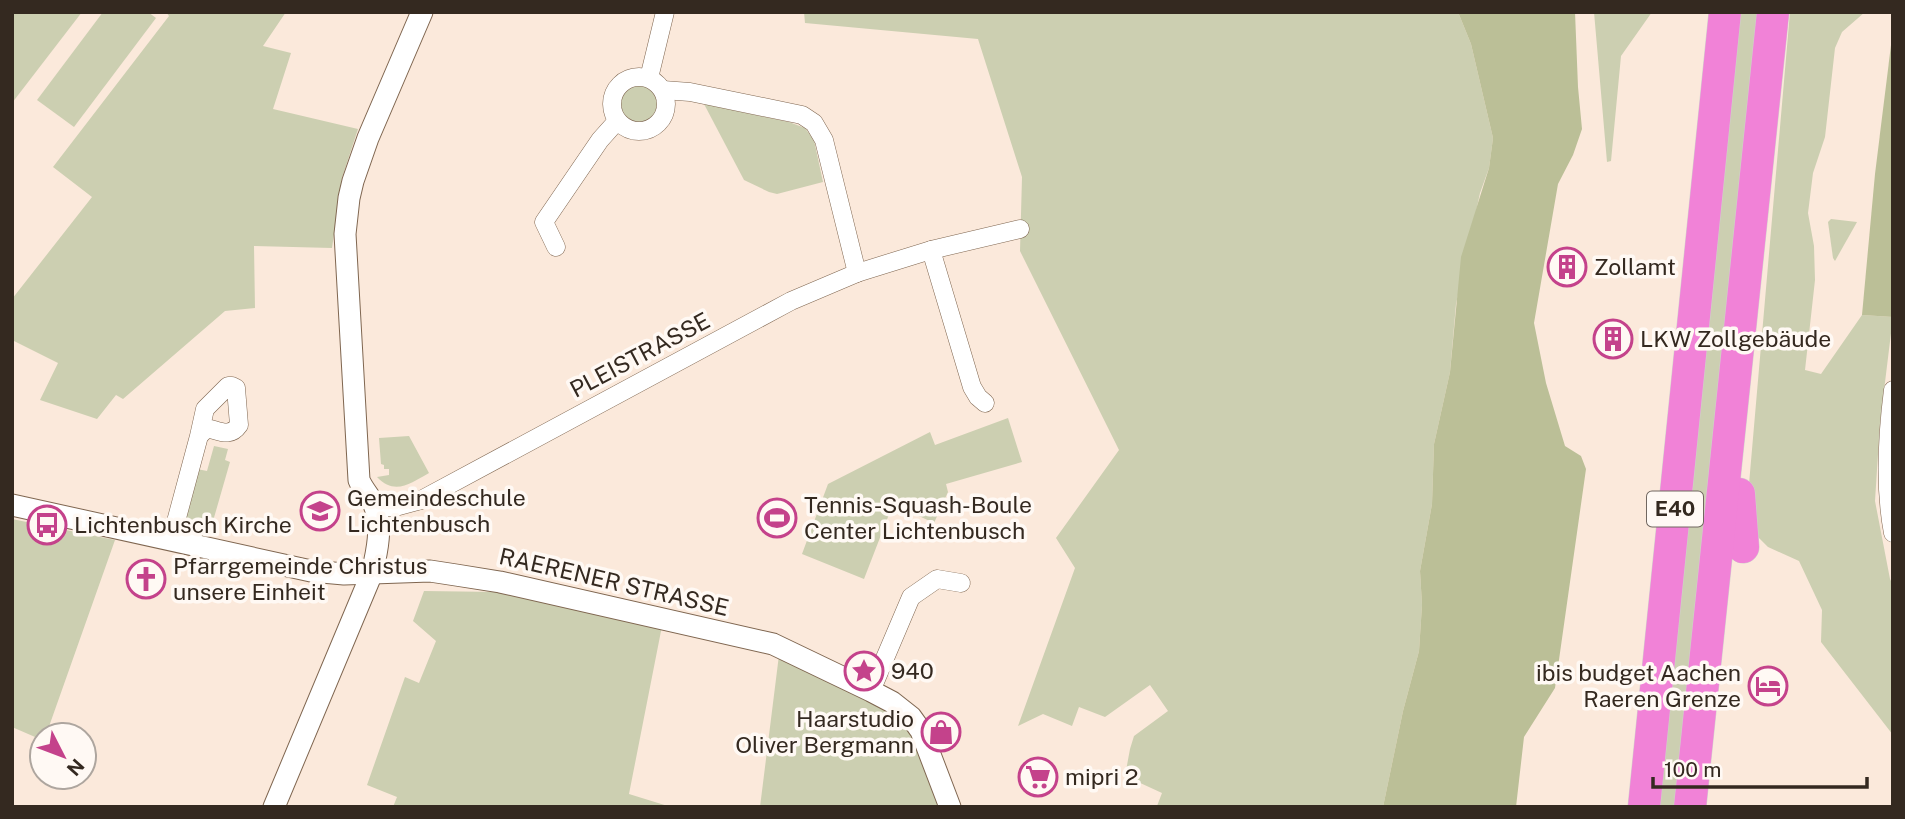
<svg xmlns="http://www.w3.org/2000/svg" width="1905" height="819" font-family="'Public Sans',sans-serif">
<style>
.green{fill:#cccfb1}
.forest{fill:#bbbf97}
.lines{fill:none;stroke-linecap:round;stroke-linejoin:round}
.minor-casing{stroke:#7f6650;stroke-width:19}
.tertiary-casing{stroke:#7f6650;stroke-width:23}
.motorway-casing{stroke:#d2d0ce;stroke-width:33}
.minor{stroke:#fff;stroke-width:18}
.tertiary{stroke:#fff;stroke-width:21}
.motorway{stroke:#f182d7;stroke-width:32}
.labels{text-anchor:middle;stroke-width:7;stroke-linejoin:round;paint-order:stroke}
.shield{fill:#fff9f4;stroke:#716760;stroke-width:2}
.shield-label{font-size:21px;font-weight:bold;fill:#342920}
.poi-label{font-size:23px;fill:#342920;stroke:#fff9f4;text-anchor:start}
.street-label{font-size:23px;fill:#342920;stroke:#fff9f4}
</style>
<rect width="100%" height="100%" fill="#fbe9db"/>
<g class="green">
<path d="M12,12h70l-70,91z"/>
<path d="M103,12h45l8,6 -82,109 -37,-27z"/>
<path d="M166,12h120l-23,34 28,7 -18,56 85,20 -16,49 -10,70 -78,-2 1,62 -30,3 -102,88 -7,-4 -19,24 -57,-19 18,-37 -46,-23v-41l80,-102 -39,-30 116,-151z"/>
<path d="M804,12h654l13,32 22,94 -4,30 -9,25 -24,111 -6,68 -16,72 -2,60 -12,67 2,34 -3,46 -16,60 -20,96 -226,-1 5,-13 -37,-17 5,-27 4,-13 34,-25 -18,-26 -45,32 -26,-10 -7,19 -29,-12 -25,12 57,-158 -19,-30 63,-88 -99,-199 2,-74 -44,-138 -173,-16z"/>
<path d="M1594,12h58l-31,44 -10,105 -4,1z"/>
<path d="M1733,12h30l-83,795h-28z"/>
<path d="M1790,12h75l-23,20 -7,16 -10,89 -12,36 -5,40 6,33 1,34 -10,90 16,4 41,-59 31,2 -13,106 -5,78 15,78 3,6v150l-72,-93 1,-32 -23,-49 -31,-14 -12,-12 -9,-28z"/>
<circle cx="639" cy="104" r="20"/>
<path d="M704,104l85,18 16,6 9,12 9,42 -46,12 -8,-2 -25,-12z"/>
<path d="M1831,219l26,3 -22,39 -2,-3 -5,-36z"/>
<path d="M1008,418l14,44 -76,22 2,8 -14,31 -41,-19 -29,75 -62,-25 26,-70 102,-52 5,13z"/>
<path d="M409,436l20,37c-18,10 -34,23 -52,4l12,-2v-6h-5v-4l-3,-1 -2,-26z"/>
<path d="M214,446l14,3 -3,11 5,2 -21,73 -29,-7 17,-59 10,2z"/>
<path d="M12,519l103,21 -69,195h-4v5l-30,-13z"/>
<path d="M424,591l74,1 164,34 -33,168 42,13h-278l4,-10 -30,-12 38,-108 14,6 17,-42 -23,-20z"/>
<path d="M779,655l108,54 16,12 10,16 30,70h-183z"/>
</g>
<g class="forest">
<path d="M1458,12h117l3,75 4,42 -9,26 -15,29 -24,139 12,60 19,63 16,10 5,13 -31,219 -31,49 -8,70h-133l20,-96 16,-60 3,-46 -2,-34 12,-67 2,-60 16,-72 11,-115 28,-89 4,-30 -22,-94z"/>
<path d="M1893,29v288l-31,-2 13,-141z"/>
</g>
<g class="lines">
<defs>
<g id="minor">
<circle cx="639" cy="104" r="27"/>
<path d="M649,78l16,-66"/>
<path d="M663,90l27,2 112,23 12,8 10,17 33,133"/>
<path d="M556,247l-12,-25 56,-82 17,-19"/>
<path d="M931,250l41,137 6,10 7,6"/>
<path d="M1893,390c-6,47 -9,96 0,143"/>
<path d="M375,508l20,-1 26,-7 370,-199 66,-28 74,-23 89,-21"/>
<path d="M171,540l28,-104 8,-8c13,3 23,10 32,-3l-3,-37 -4,-2h-4l-23,23 -6,27"/>
<path d="M871,691l40,-94 26,-18 24,4"/>
</g>
<g id="tertiary">
<path d="M12,505l299,66 33,3 86,-3 26,4 44,7 273,62 98,47 21,11 19,15 10,14 29,76"/>
<path d="M274,807l98,-234c5,-21 11,-48 2,-68 -4,-9 -11,-15 -15,-25l-14,-246 4,-36 4,-17 15,-43 54,-126"/>
</g>
<g id="motorway">
<path d="M1739,494l4,53"/>
<path d="M1644,807l81,-795"/>
<path d="M1690,807l83,-795"/>
</g>
</defs>
<use href="#minor" class="minor-casing"/>
<use href="#tertiary" class="tertiary-casing"/>
<use href="#motorway" class="motorway-casing"/>
<use href="#minor" class="minor"/>
<use href="#tertiary" class="tertiary"/>
<use href="#motorway" class="motorway"/>
</g>
<defs>
<symbol id="building-ring" viewBox="-11 -11 22 22"><circle r="9.5" fill="#fff9f4" stroke="#c4428b" stroke-width="1.5"/><path d="M-4-6H4V6H1V3H-1V6H-4ZM-2.5-4.3h1.7v1.8h-1.7ZM.8-4.3h1.7v1.8H.8ZM-2.5-1h1.7V.8h-1.7ZM.8-1h1.7V.8H.8Z" fill="#c4428b"/></symbol>
<symbol id="school-ring" viewBox="-11 -11 22 22"><circle r="9.5" fill="#fff9f4" stroke="#c4428b" stroke-width="1.5"/><path d="M0-5L7-2L0 1L-7-2ZM-4 1L0 2.5L4 1V4Q0 6-4 4Z" fill="#c4428b"/></symbol>
<symbol id="stadium-ring" viewBox="-11 -11 22 22"><circle r="9.5" fill="#fff9f4" stroke="#c4428b" stroke-width="1.5"/><path d="M0-5a6.5 5 0 1 0 0 10a6.5 5 0 1 0 0-10ZM-3.5-1.8h7v3.6h-7Z" fill="#c4428b"/></symbol>
<symbol id="bus-ring" viewBox="-11 -11 22 22"><circle r="9.5" fill="#fff9f4" stroke="#c4428b" stroke-width="1.5"/><path d="M-5-6H5V4H4V6H2V4H-2V6H-4V4H-5ZM-3.5-4V0h7V-4ZM-3.5 1.2v1.5H-2V1.2ZM2 1.2v1.5H3.5V1.2Z" fill="#c4428b"/></symbol>
<symbol id="church-ring" viewBox="-11 -11 22 22"><circle r="9.5" fill="#fff9f4" stroke="#c4428b" stroke-width="1.5"/><path d="M-1.2-6h2.4v3.5h3.3v2.4h-3.3V6h-2.4V-.1h-3.3v-2.4h3.3Z" fill="#c4428b"/></symbol>
<symbol id="sight-ring" viewBox="-11 -11 22 22"><circle r="9.5" fill="#fff9f4" stroke="#c4428b" stroke-width="1.5"/><path d="M0-6L1.8-2.2L6-1.7L2.9 1.2L3.7 5.4L0 3.3L-3.7 5.4L-2.9 1.2L-6-1.7L-1.8-2.2Z" fill="#c4428b"/></symbol>
<symbol id="hotel-ring" viewBox="-11 -11 22 22"><circle r="9.5" fill="#fff9f4" stroke="#c4428b" stroke-width="1.5"/><path d="M-6-4.5h1.5V1H6V5H4.5V3h-9V5H-6ZM-4 0a1.8 1.8 0 1 1 3.6 0ZM.5 0V-2.5h3Q6-2.5 6 0Z" fill="#c4428b"/></symbol>
<symbol id="shop-ring" viewBox="-11 -11 22 22"><circle r="9.5" fill="#fff9f4" stroke="#c4428b" stroke-width="1.5"/><path d="M-5-2.5h2.3a2.7 3.5 0 0 1 5.4 0H5L5.5 6h-11ZM-1.5-2.5h3a1.5 2.3 0 0 0-3 0Z" fill="#c4428b"/></symbol>
<symbol id="supermarket-ring" viewBox="-11 -11 22 22"><circle r="9.5" fill="#fff9f4" stroke="#c4428b" stroke-width="1.5"/><path d="M-6-5.5h2.5l.6 2H6L4.5 2H-2.5L-4.4-4H-6ZM-1.5 3.2a1.3 1.3 0 1 0 .1 0ZM3 3.2a1.3 1.3 0 1 0 .1 0Z" fill="#c4428b"/></symbol>
</defs>
<g fill-rule="evenodd">
<use href="#building-ring" x="1545" y="245" width="44" height="44"/>
<use href="#building-ring" x="1591" y="317" width="44" height="44"/>
<use href="#school-ring" x="298" y="489" width="44" height="44"/>
<use href="#stadium-ring" x="755" y="496" width="44" height="44"/>
<use href="#bus-ring" x="25" y="503" width="44" height="44"/>
<use href="#church-ring" x="124" y="557" width="44" height="44"/>
<use href="#sight-ring" x="842" y="649" width="44" height="44"/>
<use href="#hotel-ring" x="1746" y="664" width="44" height="44"/>
<use href="#shop-ring" x="919" y="710" width="44" height="44"/>
<use href="#supermarket-ring" x="1016" y="755" width="44" height="44"/>
</g>
<g class="labels">
<rect class="shield" x="1647" y="491.5" width="56" height="35" rx="5"/>
<g class="shield-label">
<text x="1675" y="516">E40</text>
</g>
<g class="poi-label">
<text x="1594" y="275">Zollamt</text>
<text x="1640" y="347">LKW Zollgebäude</text>
<text x="347" y="506">Gemeindeschule<tspan x="347" dy="26">Lichtenbusch</tspan></text>
<text x="804" y="513">Tennis-Squash-Boule<tspan x="804" dy="26">Center Lichtenbusch</tspan></text>
<text x="74" y="533">Lichtenbusch Kirche</text>
<text x="173" y="574">Pfarrgemeinde Christus<tspan x="173" dy="26">unsere Einheit</tspan></text>
<text x="891" y="679">940</text>
<text x="1741" y="681" text-anchor="end">ibis budget Aachen<tspan x="1741" dy="26">Raeren Grenze</tspan></text>
<text x="914" y="727" text-anchor="end">Haarstudio<tspan x="914" dy="26">Oliver Bergmann</tspan></text>
<text x="1065" y="785">mipri 2</text>
</g>
<g class="street-label">
<text transform="translate(640 355) rotate(-28)" y="8">PLEISTRASSE</text>
<text transform="translate(614 582) rotate(13)" y="8">RAERENER STRASSE</text>
</g>
</g>
<rect width="1905" height="819" fill="none" stroke="#342920" stroke-width="28"/>
<g transform="translate(63 756) rotate(132)"><circle r="33" fill="#fff9f4" stroke="#aea69f" stroke-width="2"/>
<path d="M0-5L12 26L0 18L-12 26Z" fill="#c4428b"/>
<text y="-10" font-size="19" font-weight="bold" text-anchor="middle" fill="#342920">N</text>
</g>
<path d="M1653 777v10h214v-10" fill="none" stroke="#342920" stroke-width="3.5"/>
<text x="1664" y="777" font-size="21" fill="#342920" stroke="#fff9f4" stroke-width="5" paint-order="stroke">100 m</text>
</svg>
